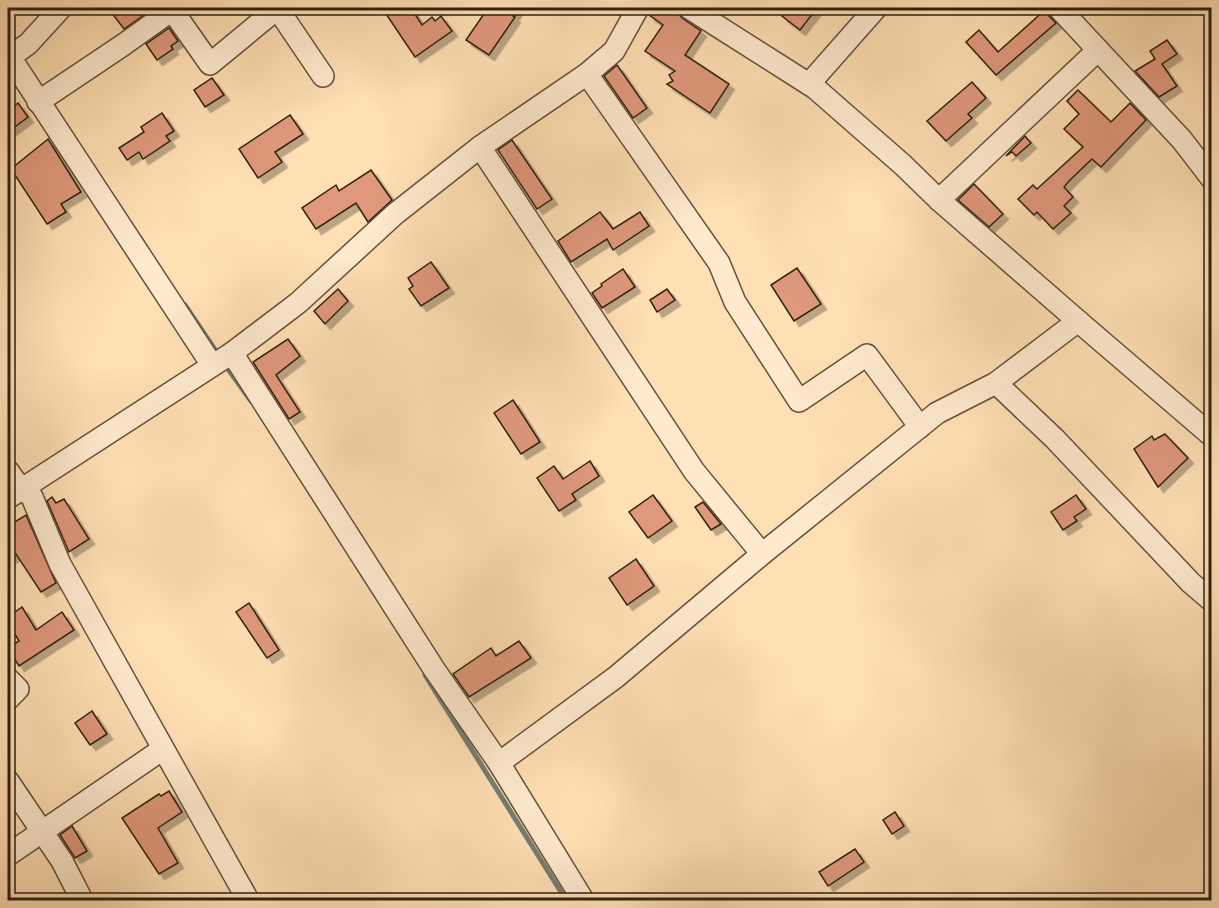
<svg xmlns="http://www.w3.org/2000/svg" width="1219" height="908" font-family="Cardo,serif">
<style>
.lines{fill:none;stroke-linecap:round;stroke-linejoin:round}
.stream{stroke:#747d73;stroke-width:5}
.building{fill:#df987c;stroke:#2f2011;stroke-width:1.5;filter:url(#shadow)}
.minor-casing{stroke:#63503a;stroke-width:24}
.minor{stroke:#ffeace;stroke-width:21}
</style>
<defs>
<filter id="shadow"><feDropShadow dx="5.5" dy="5.5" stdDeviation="0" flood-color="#0004"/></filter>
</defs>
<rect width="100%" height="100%" fill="#ffdfb4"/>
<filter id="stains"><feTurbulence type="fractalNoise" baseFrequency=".00333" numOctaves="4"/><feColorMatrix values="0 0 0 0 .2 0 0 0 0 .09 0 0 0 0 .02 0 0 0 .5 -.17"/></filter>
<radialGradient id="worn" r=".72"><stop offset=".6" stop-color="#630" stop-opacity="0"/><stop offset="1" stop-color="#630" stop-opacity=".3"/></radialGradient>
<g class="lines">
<g class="stream">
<path d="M8,35l7,12"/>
<path d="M185,305l35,52"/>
<path d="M225,365l26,36"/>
<path d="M425,675l141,225"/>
</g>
</g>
<g class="building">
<path d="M108,8h46l-30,21z"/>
<path d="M382,8h29l11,17 10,-8 3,4 6,-5 11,15 -37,26z"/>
<path d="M488,8h30l-5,8 2,1 -26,38 -23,-15z"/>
<path d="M651,8h25l2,5 4,5 19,13 -16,24 44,29 -19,29 -43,-29 6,-3 -4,-6 6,-4 -30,-20 18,-26 -14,-10z"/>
<path d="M788,8h29l-17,22 -18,-14z"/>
<path d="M1046,9l3,7 7,7 -60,52 -30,-33 13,-12 19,22z"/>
<path d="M169,28l9,13 -7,5 2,3 -16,11 -11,-16z"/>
<path d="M1167,40l10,14 -15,10 15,22 -18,11 -24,-26 20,-12 -5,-8z"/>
<path d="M617,65l30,43 -14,10 -29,-42z"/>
<path d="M212,78l12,17 -19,12 -11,-17z"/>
<path d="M972,82l14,16 -18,16 4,4 -26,23 -19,-20z"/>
<path d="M1078,90l33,32 19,-19 16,17 -45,47 -9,-8 -23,22 -5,6 9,10 -9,9 7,7 -18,16 -16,-17 -3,3 -16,-16 15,-14 4,4 46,-42 -19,-18 15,-15 -12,-13z"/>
<path d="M18,103l10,14 -20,15v-21z"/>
<path d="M162,113l12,18 -8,5 4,5 -27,18 -4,-7 -12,8 -8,-12 25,-16 -3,-5z"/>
<path d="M290,115l13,19 -28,18 7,10 -24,16 -19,-29z"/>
<path d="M1025,136l6,7 -15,13 -4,-4 -6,4z"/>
<path d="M48,139l33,53 -20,12 5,8 -19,12 -36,-55z"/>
<path d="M512,140l40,59 -15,10 -39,-59z"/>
<path d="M371,170l21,30 -24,22 -12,-19 -40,26 -14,-21 34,-23 3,6z"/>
<path d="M974,184l29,30 -14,13 -31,-27z"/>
<path d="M600,212l13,17 27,-17 9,14 -36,24 -6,-11 -36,23 -13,-21z"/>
<path d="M431,262l18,26 -28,18 -12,-17 4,-3 -5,-8z"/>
<path d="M797,268l24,36 -27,17 -23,-36z"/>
<path d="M623,269l12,18 -33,21 -10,-15 10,-7 -1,-2z"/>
<path d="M338,289l10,12 -23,23 -11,-13z"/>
<path d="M667,289l8,11 -18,12 -7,-12z"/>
<path d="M288,339l12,17 -24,19 24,37 -11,7 -36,-57z"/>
<path d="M513,400l27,42 -19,12 -27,-41z"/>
<path d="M1165,434l23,24 -30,29 -24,-38 18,-13 2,4z"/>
<path d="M590,461l9,15 -27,18 4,6 -17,11 -22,-33 17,-12 9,13z"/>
<path d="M653,495l19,26 -24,17 -19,-26z"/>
<path d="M1076,495l10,14 -12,8 3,4 -14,9 -12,-18z"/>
<path d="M52,497l4,6 8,-4 25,40 -20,13 -22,-51z"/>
<path d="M703,502l18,22 -10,6 -16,-23z"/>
<path d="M26,515l30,68 -15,9 -25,-38 -8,6v-34z"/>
<path d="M636,559l18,27 -27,19 -18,-27z"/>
<path d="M249,603l30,47 -12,8 -31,-46z"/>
<path d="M22,607l14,23 26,-18 12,18 -55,36 -11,-18 11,-7 -11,-19v-5z"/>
<path d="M519,641l12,17 -62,39 -16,-23 38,-26 5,8z"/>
<path d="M92,711l15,23 -17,11 -15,-22z"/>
<path d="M169,791l13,21 -24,16 20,35 -19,11 -37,-56 37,-24 2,2z"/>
<path d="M895,812l9,14 -12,8 -9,-14z"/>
<path d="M72,826l15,25 -12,7 -15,-23z"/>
<path d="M855,849l9,13 -36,24 -9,-14z"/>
</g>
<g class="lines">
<defs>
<g id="minor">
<path d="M277,8l46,68"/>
<path d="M1059,8l123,132 30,39"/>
<path d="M8,54l204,311"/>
<path d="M10,57l18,-13 33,-36"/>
<path d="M587,74l132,189 16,39 64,99 68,-46 53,72"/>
<path d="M809,84l67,-76"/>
<path d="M38,102l85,-57 49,-35 38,54 68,-56"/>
<path d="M480,147l214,324 68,83"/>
<path d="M939,200l159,-150"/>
<path d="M1078,321l134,115"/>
<path d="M232,353l202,316 65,94 84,137"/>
<path d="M996,383l59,56 136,144 21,18"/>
<path d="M8,471l7,10 17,16 28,67 188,336"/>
<path d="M8,498l224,-145 66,-50 97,-89 85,-67 107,-73 27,-23 24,-43"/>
<path d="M8,679l10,10 -10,10"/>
<path d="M499,763l117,-86 146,-123 175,-141 59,-30 82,-62 -139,-121 -36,-35 -88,-77 -126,-80"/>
<path d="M8,781l54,80 20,39"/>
<path d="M8,855l155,-106"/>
</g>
</defs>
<use href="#minor" class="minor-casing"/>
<use href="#minor" class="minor"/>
</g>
<rect width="1219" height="908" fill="none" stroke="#ffdfb4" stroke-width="30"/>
<rect x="9" y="9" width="1201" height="890" fill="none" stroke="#2f2011" stroke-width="3"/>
<rect x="15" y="15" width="1189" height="878" fill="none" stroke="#2f2011" stroke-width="1.5"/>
<rect width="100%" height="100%" filter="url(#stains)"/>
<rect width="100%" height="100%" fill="url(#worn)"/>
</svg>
